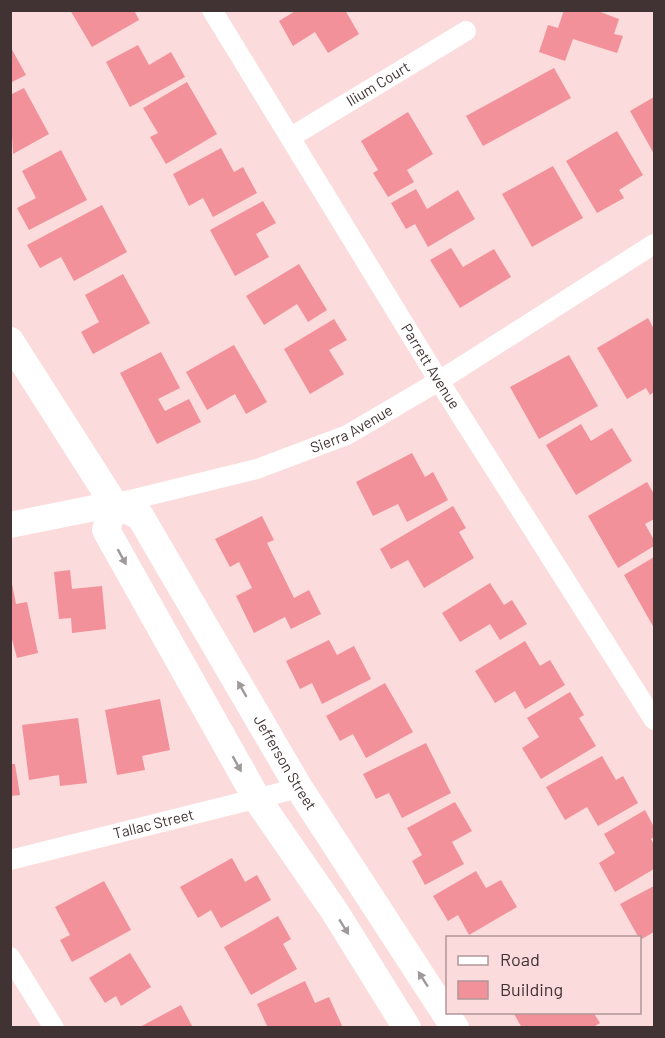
<svg xmlns="http://www.w3.org/2000/svg" width="665" height="1038" font-family="Barlow,sans-serif">
<style>
.building{fill:#f2919a}
.lines{fill:none;stroke-linecap:round;stroke-linejoin:round}
.minor{stroke:#fff;stroke-width:20}
.tertiary{stroke:#fff;stroke-width:26}
.secondary{stroke:#fff;stroke-width:28}
.oneway{fill:#a09899}
.labels{text-anchor:middle;stroke-width:4.5;stroke-linejoin:round;paint-order:stroke}
.street-label{font-size:15px;fill:#413233;stroke:#fbdbdc}
</style>
<rect width="100%" height="100%" fill="#fbdbdc"/>
<g class="building">
<path d="M70,10h64l5,10 -47,27z"/>
<path d="M297,10h48l14,24 -31,19 -13,-21 -22,14 -14,-25z"/>
<path d="M564,10h31l24,9 -5,15 9,2 -6,17 -44,-14 -8,22 -26,-9 9,-27 10,3z"/>
<path d="M138,45l11,20 22,-13 14,25 -55,30 -24,-45z"/>
<path d="M10,46l16,29 -16,8z"/>
<path d="M554,68l17,30 -88,48 -17,-30z"/>
<path d="M187,82l30,52 -51,30 -16,-27 8,-4 -15,-25z"/>
<path d="M24,88l25,46 -36,20 -3,-59z"/>
<path d="M654,97v57l-24,-43z"/>
<path d="M408,112l25,42 -26,16 7,12 -26,15 -15,-24 5,-3 -17,-29z"/>
<path d="M617,131l26,44 -24,15 5,8 -27,15 -31,-52z"/>
<path d="M221,148l13,24 9,-5 14,26 -44,24 -10,-19 -14,8 -16,-32z"/>
<path d="M61,150l26,50 -58,30 -12,-22 19,-10 -14,-27z"/>
<path d="M553,166l30,52 -51,29 -30,-53z"/>
<path d="M416,189l11,20 31,-19 17,29 -47,28 -13,-23 -9,5 -15,-26z"/>
<path d="M263,201l13,22 -20,11 13,23 -34,19 -25,-46z"/>
<path d="M102,205l25,47 -53,29 -13,-24 -21,11 -13,-23z"/>
<path d="M451,248l12,19 31,-18 17,28 -51,31 -30,-48z"/>
<path d="M299,264l28,46 -19,12 -11,-18 -33,21 -18,-29z"/>
<path d="M123,274l27,49 -57,31 -12,-22 18,-10 -14,-27z"/>
<path d="M648,318l6,11v63l-4,3 -4,-7 -19,11 -30,-51z"/>
<path d="M334,319l13,21 -18,10 15,24 -34,20 -26,-45z"/>
<path d="M234,345l33,57 -21,12 -11,-20 -28,16 -21,-38z"/>
<path d="M161,352l19,36 -22,11 7,12 24,-12 12,23 -44,22 -37,-71z"/>
<path d="M569,355l29,51 -59,33 -29,-52z"/>
<path d="M581,424l10,17 21,-13 20,33 -56,34 -30,-50z"/>
<path d="M412,453l13,24 8,-5 15,28 -41,22 -9,-18 -25,12 -17,-34z"/>
<path d="M647,482l7,12v25l-9,5 9,16v6l-36,22 -30,-52z"/>
<path d="M453,506l13,22 -7,4 15,26 -50,30 -16,-28 -17,9 -11,-20z"/>
<path d="M262,516l12,24 -7,3 27,55 15,-8 12,24 -30,15 -6,-12 -31,16 -18,-37 16,-8 -13,-26 -9,5 -15,-28z"/>
<path d="M654,557v71l-30,-53z"/>
<path d="M70,570l2,19 30,-3 4,43 -34,4 -1,-15 -12,1 -5,-47z"/>
<path d="M490,583l14,22 8,-5 15,24 -27,16 -10,-16 -30,18 -18,-29z"/>
<path d="M12,584l4,20 11,-2 11,51 -21,5 -7,-26z"/>
<path d="M329,640l8,15 17,-9 17,33 -49,25 -10,-21 -12,6 -14,-28z"/>
<path d="M525,641l15,25 10,-6 15,25 -40,24 -10,-18 -20,12 -20,-32z"/>
<path d="M385,683l28,49 -47,26 -13,-24 -13,7 -14,-25z"/>
<path d="M570,692l14,23 -5,3 17,28 -55,33 -19,-31 17,-11 -12,-19z"/>
<path d="M160,699l10,51 -28,6 3,14 -28,5 -12,-65z"/>
<path d="M78,718l9,65 -27,3 -1,-11 -30,5 -7,-55z"/>
<path d="M426,743l25,50 -49,25 -13,-25 -13,6 -13,-25z"/>
<path d="M602,756l14,24 7,-4 15,27 -40,23 -11,-19 -22,13 -19,-33z"/>
<path d="M10,764h5l5,31 -10,1z"/>
<path d="M455,802l17,29 -20,11 12,22 -39,21 -13,-24 10,-6 -15,-27z"/>
<path d="M645,810l9,17v10l-3,2 3,5v25l-39,23 -16,-29 16,-10 -11,-19z"/>
<path d="M232,858l13,24 12,-7 14,25 -50,28 -10,-18 -13,8 -18,-31z"/>
<path d="M476,871l10,17 15,-8 16,27 -48,28 -11,-20 -10,6 -15,-25z"/>
<path d="M104,881l27,49 -59,32 -12,-22 10,-5 -15,-28z"/>
<path d="M654,886v46l-14,8 -20,-36z"/>
<path d="M278,916l13,23 -8,5 14,25 -46,26 -27,-48z"/>
<path d="M130,953l21,34 -30,19 -5,-10 -11,7 -16,-25z"/>
<path d="M305,981l10,22 14,-6 14,31h-75l-11,-24z"/>
<path d="M181,1005l12,23h-55z"/>
<path d="M513,1012h80l7,11 -8,5h-70z"/>
</g>
<g class="lines">
<g class="minor">
<path id="s1" d="M212,10l227,371 215,339"/>
<path id="s2" d="M291,137l175,-106"/>
<path id="s3" d="M114,504l143,-35 90,-34 92,-54 215,-137"/>
<path id="s4" d="M10,860l289,-72"/>
<path d="M10,957l44,71"/>
</g>
<path class="tertiary" d="M10,525l104,-21"/>
<g class="secondary">
<path id="s5" d="M10,341l104,163 26,12 159,272 156,240"/>
<path d="M114,504l-8,26 151,269 78,113 72,116"/>
</g>
</g>
<defs><path id="oneway-solid" d="M-6-.8H1V-3.2L6.5 0L1 3.2V.8H-6Z" transform="scale(1.5)"/></defs>
<g class="oneway">
<use href="#oneway-solid" transform="translate(122 557) rotate(61)"/>
<use href="#oneway-solid" transform="translate(242 689) rotate(-120)"/>
<use href="#oneway-solid" transform="translate(237 764) rotate(61)"/>
<use href="#oneway-solid" transform="translate(344 927) rotate(58)"/>
<use href="#oneway-solid" transform="translate(423 979) rotate(-123)"/>
</g>
<g class="labels">
<g class="street-label">
<text dy="5" stroke="none"><textPath href="#s2" startOffset="102">Ilium Court</textPath></text>
<text dy="5" stroke="none"><textPath href="#s1" startOffset="418">Parrett Avenue</textPath></text>
<text dy="5" stroke="none"><textPath href="#s3" startOffset="250">Sierra Avenue</textPath></text>
<text dy="5" stroke="none"><textPath href="#s5" startOffset="508">Jefferson Street</textPath></text>
<text dy="5" stroke="none"><textPath href="#s4" startOffset="148">Tallac Street</textPath></text>
</g>
</g>
<rect width="665" height="1038" fill="none" stroke="#413233" stroke-width="24"/>
<rect x="446" y="936" width="195" height="78" fill="#fbdbdc" stroke="#b19798" stroke-width="1.5"/>
<rect x="458" y="956" width="30" height="9" fill="#ffffff" stroke="#b19798" stroke-width="1.5"/>
<text x="500" y="966" font-size="18" fill="#413233">Road</text>
<rect x="458" y="981" width="30" height="18" fill="#f2919a" stroke="#b19798" stroke-width="1.5"/>
<text x="500" y="996" font-size="18" fill="#413233">Building</text>
</svg>
